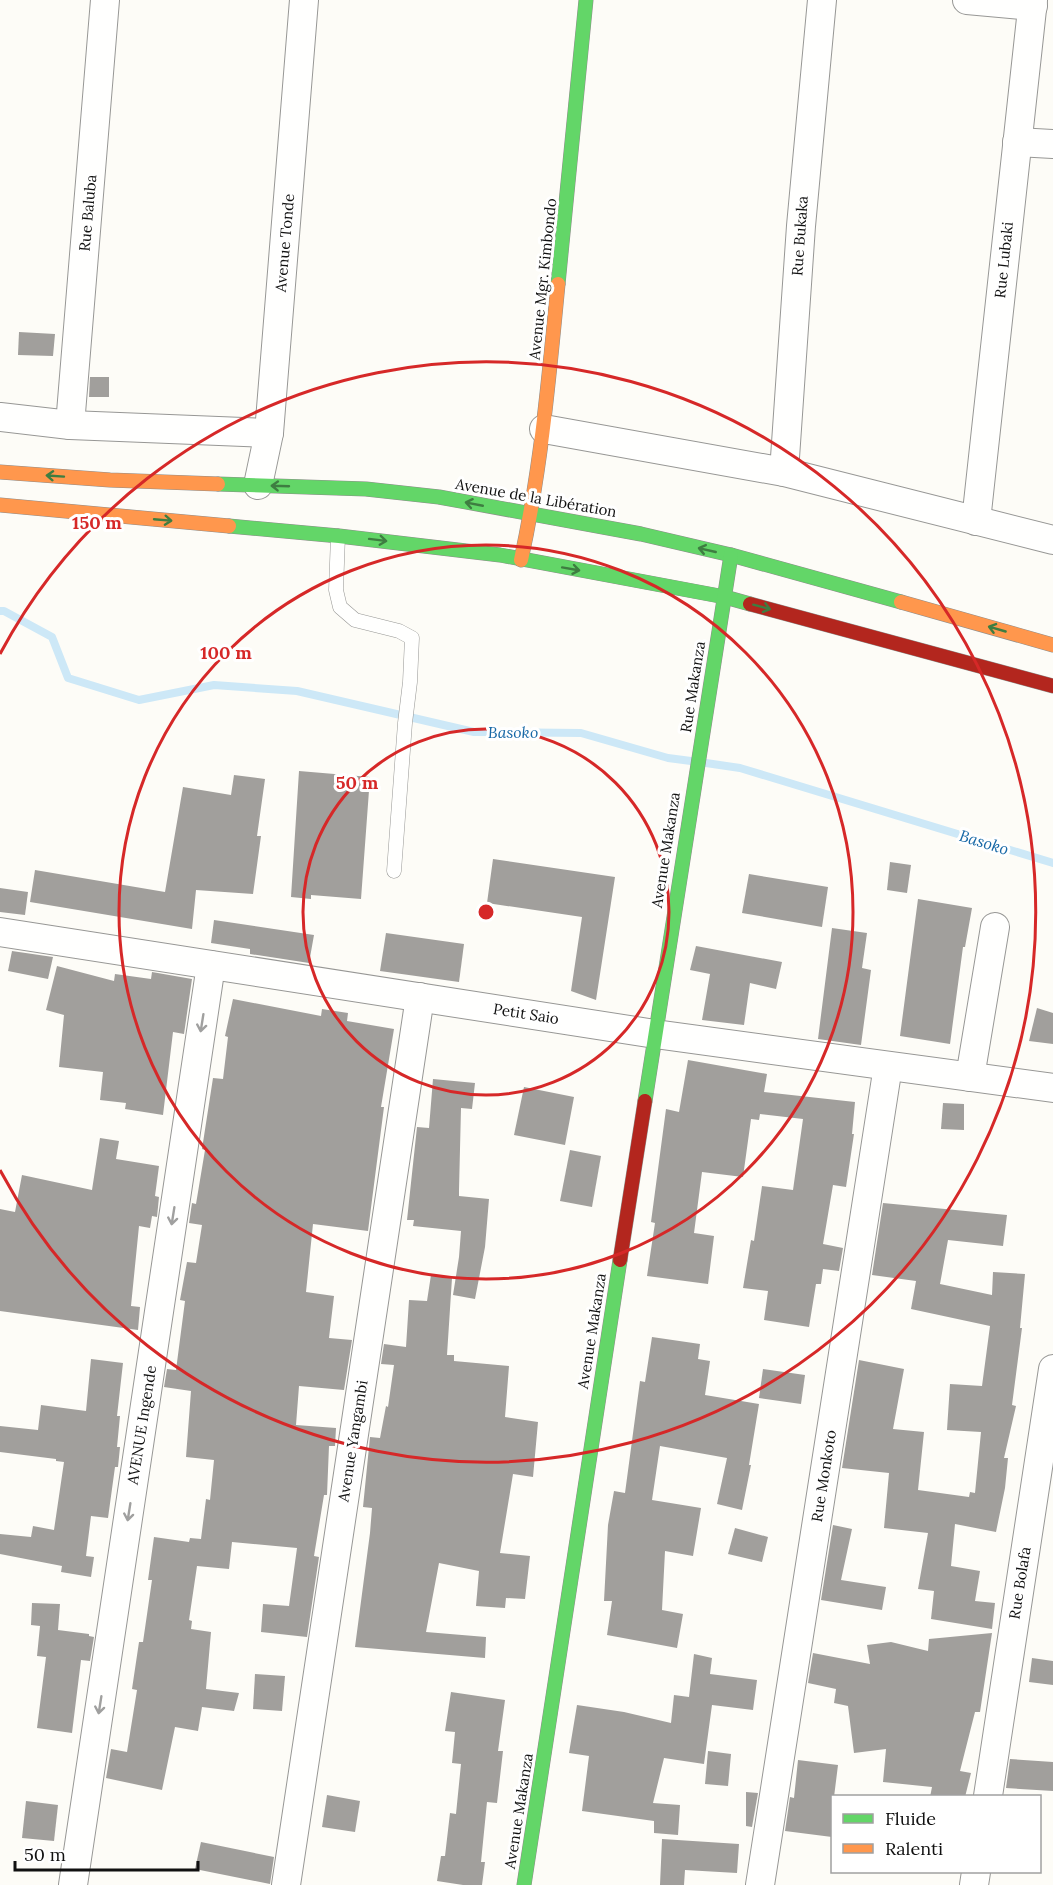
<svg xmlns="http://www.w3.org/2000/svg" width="1053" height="1885" font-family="Lora,serif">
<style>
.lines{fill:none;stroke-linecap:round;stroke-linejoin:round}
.stream{stroke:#cde8f7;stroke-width:8}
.building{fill:#a19f9c}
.lane-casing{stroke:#979795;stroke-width:15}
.street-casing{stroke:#979795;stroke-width:30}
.fast-casing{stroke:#8e8d8b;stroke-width:15}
.slow-casing{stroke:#8e8d8b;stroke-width:15}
.jam-casing{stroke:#8e8d8b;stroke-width:15}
.lane{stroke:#fffffe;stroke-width:14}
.street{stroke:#fffffe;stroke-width:28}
.fast{stroke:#63d668;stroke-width:14}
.slow{stroke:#ff974d;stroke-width:14}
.jam{stroke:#b3261e;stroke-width:14}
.oneway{stroke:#3e7d41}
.oneway2{stroke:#a0a09f}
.ring{fill:none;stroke:#d62828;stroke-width:3}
.labels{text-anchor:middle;stroke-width:6;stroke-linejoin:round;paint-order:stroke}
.street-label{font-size:15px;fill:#111;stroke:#fff}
.water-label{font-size:16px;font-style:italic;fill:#1768a6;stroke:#fff}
.centre{fill:#d62828;stroke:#fff;stroke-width:3}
.ring-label{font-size:18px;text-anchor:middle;font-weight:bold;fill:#d62828;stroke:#fff;stroke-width:6;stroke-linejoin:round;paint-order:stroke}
</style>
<rect width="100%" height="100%" fill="#fdfcf7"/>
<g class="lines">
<g class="stream">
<path d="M0,611h4l48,26 16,41 71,22 75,-15 83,6 177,41 107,1 87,25 23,3"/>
<path d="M706,763l34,5 313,95"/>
</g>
</g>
<g class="building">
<path d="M19,332l36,2 -2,22 -35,-1z"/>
<path d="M90,377h19v20h-20z"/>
<path d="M299,771l71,6 -9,122 -50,-4v4l-20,-2z"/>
<path d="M234,775l31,4 -8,57h4l-8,58 -57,-4 -4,39 -162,-27 5,-32 130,22 18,-105 48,8z"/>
<path d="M493,859l122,18 -19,123 -25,-9 11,-74 -95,-14z"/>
<path d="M890,862l21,3 -4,28 -20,-3z"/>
<path d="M749,874l79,13 -6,40 -80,-14z"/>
<path d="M0,888l28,4 -3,23 -25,-3z"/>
<path d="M918,899l54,9 -7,39h-2l-13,97 -50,-8z"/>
<path d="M214,920l100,15 -5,28 -59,-9v-5l-39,-6z"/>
<path d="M832,928l35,5 -5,35 9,2 -10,75 -43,-6z"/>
<path d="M386,933l78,11 -5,38 -79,-11z"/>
<path d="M696,946l86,16 -6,27 -26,-6 -6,42 -42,-5 8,-46 -20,-4z"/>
<path d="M12,951l41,6 -5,22 -40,-8z"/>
<path d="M57,966l57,15 1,-7 36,5 1,-7 40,7 -8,55 -11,-2 -10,83 -38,-6 1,-6 -26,-3 3,-28 -44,-5 5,-52 -18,-5z"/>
<path d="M233,999l88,17 1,-7 26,4 -1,8 47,8 -13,78h3l-16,124 -55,-7 -7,68 28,4 -5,42 23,2 -8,50 -45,-4 -3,39 40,3 -1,18h-6l-2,49h-3l-10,61 5,1 -12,80 -46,-5 2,-28 26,2 8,-58 -65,-6 -3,27 -32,-3 -8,54 3,1 -1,8 20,3 -5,57 33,4 -5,18 -32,-4 -4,24 -23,-4 -13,63 -56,-12 5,-29 16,3 10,-62 -5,-1 7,-47h4l9,-62h-4l6,-43 35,5 1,-4 11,1 5,-40 4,1 4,-40 -28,-3 5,-66 -27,-4 3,-18 9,1 9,-69 -5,-1 7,-38 9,1 6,-38 -13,-2 3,-20 4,1 9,-54 -3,-1 11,-71 10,1 5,-42 -3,-1z"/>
<path d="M1037,1008l16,5v31l-24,-3z"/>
<path d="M688,1060l79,14 -3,18 91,10 -3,32h2l-8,53 -13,-2 -10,59 20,4 -4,23 -16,-2 -2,15h-5l-7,43 -45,-7 4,-29 -25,-3 8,-48 3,1 8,-55 31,4 10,-71 -43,-5 -1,6 -8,-1 -8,58 -41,-5 -8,61 20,3 -6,48 -61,-8 8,-53 -4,-1 15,-113 13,3z"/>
<path d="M433,1079l42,4 -3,26 -11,-1 -2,82v6l30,3 -4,48 -10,52 -22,-4 6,-38 2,-26 -48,-5 1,-6h-7l10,-93 12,1z"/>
<path d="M524,1087l50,10 -9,48 -51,-10z"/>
<path d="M943,1103l21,1v26l-23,-1z"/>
<path d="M100,1138l19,3 -3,18 43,7 -4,30 4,1 -2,20 -5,-1 -2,12 -11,-2 -8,80 9,1 -2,23 -138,-19v-102l15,3 7,-37 70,15z"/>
<path d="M570,1150l31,6 -9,51 -32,-6z"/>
<path d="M883,1203l124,12 -4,31 -55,-6 -8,44 52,11 1,-23 32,2 -5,54h2l-10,77 4,1 -12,52h4l-3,30 -9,44 -41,-8 -4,42 29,5 -5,30 20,2 -3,26 -61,-10 3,-28 -16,-2 10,-56 -44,-5 5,-55 -47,-5 17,-108 45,9 -11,60 31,3 -6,58 51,7 1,-5 5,1 6,-61 -34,-2 3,-46 32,2 8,-60 -79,-17 5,-28 -44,-6z"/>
<path d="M431,1275l21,3 -5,77h7v6l55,5 -4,51 33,5 -5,55 -20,-3 -13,79 30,3 -5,43 -19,-1 -1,10 -29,-2 3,-35 -40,-8 -13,69 60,5 -1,21 -130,-11 15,-114 2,-25 -9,-1 7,-70 10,1 6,-32 2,1 6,-42 -13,-1 3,-20 22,3 3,-47 18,1z"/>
<path d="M652,1337l48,7 -2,15 12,2 -5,34 54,9 -10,61h2l-9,45 -25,-6 10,-46 -67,-12 -8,54 49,8 -8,48 -28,-5 -3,59 21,4 -6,34 -70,-13 5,-34h-8l4,-76 6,-34 11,2 15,-112 5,1z"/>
<path d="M91,1359l32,4 -6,53h3l-3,31h3l-2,20h-3l-7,51 -17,-2 -5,40 8,1 -3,20 -30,-5 1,-6 -62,-12v-20l31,3 2,-11 21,4 10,-68 -8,-1v-2l-56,-7v-26l38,4 3,-25 45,6z"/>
<path d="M763,1369l42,6 -4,29 -42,-6z"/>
<path d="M833,1525l19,4 -11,51 45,7 -4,23 -61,-10z"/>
<path d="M735,1528l33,9 -6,25 -34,-8z"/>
<path d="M32,1603l28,1 -2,26 31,4v2l5,1 -4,24 -9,-1 -9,73 -35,-5 9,-71 -9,-1 3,-30 -9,-1z"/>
<path d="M992,1633l-12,79h-5l-15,59 11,2 -6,24h-35l2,-10 -49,-5 3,-33 -32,4 -6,-47 -14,-3 2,-14 -28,-6 5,-30 57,11 -3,-19 24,-3 37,9 1,-12z"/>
<path d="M694,1654l18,4 -2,16 47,6 -4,30 -41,-5 -8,59 -40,-6 -11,45 27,2 -2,30 -24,-2v-12l-72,-10 7,-55 -20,-3 8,-48 47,7 47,11 3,-28 15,2z"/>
<path d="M1032,1658l21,3v24l-24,-3z"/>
<path d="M255,1674l30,2 -3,35 -29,-2z"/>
<path d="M451,1692l54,8 -7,51h5l-6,52 -10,-1 -6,60h4l-3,23h-19l-26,-4 4,-25h4l5,-43 6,1 5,-50 -9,-1 3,-31 -10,-1z"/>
<path d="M708,1751l23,3 -3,32 -23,-2z"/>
<path d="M1010,1759l43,3v29l-47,-3z"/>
<path d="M798,1760l40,5 -4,32h-2v40l-47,-6 5,-34 4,1z"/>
<path d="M746,1792l12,1 -6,34 -6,-1z"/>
<path d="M327,1795l33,6 -5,31 -33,-5z"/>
<path d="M26,1801l32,4 -4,36 -32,-3z"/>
<path d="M662,1839l77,5 -2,29 -52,-3 -1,15h-24z"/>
<path d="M201,1842l73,15 -4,27 -75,-15z"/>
</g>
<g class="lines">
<defs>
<path id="lane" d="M338,536l-2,54 4,17 15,13 44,11 13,7 -2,44 -5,41 -11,148"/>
<g id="street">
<path d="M967,0l66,6"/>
<path d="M1017,142l36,2"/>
<path d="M0,417l70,8 199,8"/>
<path d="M70,425l35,-425"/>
<path d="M544,429l240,43 269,68"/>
<path d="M784,472l17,-246 21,-226"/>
<path d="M258,485l11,-52 35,-433"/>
<path d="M976,521l57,-521"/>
<path d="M0,932l655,102 398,54"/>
<path d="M970,1077l25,-150"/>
<path d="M988,1796l65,-427"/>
<path d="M73,1885l138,-920"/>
<path d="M286,1885l134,-888"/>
<path d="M760,1885l128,-819"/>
<path d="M974,1885l2,-13"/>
</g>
<g id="fast">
<path d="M558,284l28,-284"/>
<path d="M218,484l148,5 73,8 202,37 90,21 170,47"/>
<path d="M229,526l110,10 161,19 225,42 25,7"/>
<path d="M645,1101l86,-546"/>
<path d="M524,1885l96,-625"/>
</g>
<g id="slow">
<path d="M0,472l110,8 108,4"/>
<path d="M0,505l229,21"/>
<path d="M521,560c20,-91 28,-183 37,-276"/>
<path d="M901,602l152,43"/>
</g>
<g id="jam">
<path d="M750,604l303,82"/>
<path d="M620,1260l25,-159"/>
</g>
</defs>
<use href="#lane" class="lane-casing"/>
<use href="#street" class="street-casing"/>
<use href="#fast" class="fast-casing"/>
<use href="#slow" class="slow-casing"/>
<use href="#jam" class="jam-casing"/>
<use href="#lane" class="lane"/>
<use href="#street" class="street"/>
<use href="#fast" class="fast"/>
<use href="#slow" class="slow"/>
<use href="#jam" class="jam"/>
</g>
<defs><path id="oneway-shaft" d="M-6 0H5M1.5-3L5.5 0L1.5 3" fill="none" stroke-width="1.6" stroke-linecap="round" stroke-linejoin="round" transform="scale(1.5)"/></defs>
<g class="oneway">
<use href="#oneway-shaft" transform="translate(55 476) rotate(-176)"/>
<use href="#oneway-shaft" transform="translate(280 486) rotate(-178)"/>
<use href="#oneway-shaft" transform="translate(474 504) rotate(-169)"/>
<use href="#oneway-shaft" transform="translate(163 520) rotate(5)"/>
<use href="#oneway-shaft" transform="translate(378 540) rotate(7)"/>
<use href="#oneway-shaft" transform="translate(707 550) rotate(-167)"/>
<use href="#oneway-shaft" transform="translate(571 569) rotate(10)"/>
<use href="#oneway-shaft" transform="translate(762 607) rotate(15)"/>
<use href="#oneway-shaft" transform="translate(997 629) rotate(-164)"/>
</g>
<g class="oneway2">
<use href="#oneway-shaft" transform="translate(202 1023) rotate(99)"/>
<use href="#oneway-shaft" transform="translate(173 1216) rotate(99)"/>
<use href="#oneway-shaft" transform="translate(129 1512) rotate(99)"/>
<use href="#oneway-shaft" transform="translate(100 1705) rotate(99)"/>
</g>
<g class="ring">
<circle cx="486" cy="912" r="183"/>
<circle cx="486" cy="912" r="367"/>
<path d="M0 654A550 550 0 1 1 0 1170"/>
</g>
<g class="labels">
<g class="street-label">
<text transform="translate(88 213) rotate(-85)" y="5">Rue Baluba</text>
<text transform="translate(800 236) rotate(-86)" y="5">Rue Bukaka</text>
<text transform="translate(285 243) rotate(-85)" y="5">Avenue Tonde</text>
<text transform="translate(1004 260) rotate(-84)" y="5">Rue Lubaki</text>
<text transform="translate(543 279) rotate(-84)" y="5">Avenue Mgr. Kimbondo</text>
<text transform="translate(536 498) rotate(10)" y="5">Avenue de la Libération</text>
<text transform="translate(693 687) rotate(-81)" y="5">Rue Makanza</text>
<text transform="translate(666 850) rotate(-81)" y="5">Avenue Makanza</text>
<text transform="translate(526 1014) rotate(9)" y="5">Petit Saio</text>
<text transform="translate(592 1331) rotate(-81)" y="5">Avenue Makanza</text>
<text transform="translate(142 1425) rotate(-81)" y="5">AVENUE Ingende</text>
<text transform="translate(353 1441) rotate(-81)" y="5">Avenue Yangambi</text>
<text transform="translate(824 1476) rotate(-81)" y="5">Rue Monkoto</text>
<text transform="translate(1020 1583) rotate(-81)" y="5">Rue Bolafa</text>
<text transform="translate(519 1811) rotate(-81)" y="5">Avenue Makanza</text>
</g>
<g class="water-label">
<text x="513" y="738">Basoko</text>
<text transform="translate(984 842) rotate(17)" y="6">Basoko</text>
</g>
</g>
<circle cx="486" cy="912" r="9" class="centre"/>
<g class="ring-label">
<text x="97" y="529">150 m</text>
<text x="226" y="659">100 m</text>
<text x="357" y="789">50 m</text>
</g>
<rect x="831" y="1795" width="210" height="78" fill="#ffffff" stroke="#a0a0a0" stroke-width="1.5"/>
<rect x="843" y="1814" width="30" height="9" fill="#63d668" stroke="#a0a0a0" stroke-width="1.5"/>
<text x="885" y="1825" font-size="18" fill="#111111">Fluide</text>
<rect x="843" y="1844" width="30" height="9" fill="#ff974d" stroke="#a0a0a0" stroke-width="1.5"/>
<text x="885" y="1855" font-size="18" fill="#111111">Ralenti</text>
<path d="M15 1861v9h183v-9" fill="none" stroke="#111111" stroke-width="3"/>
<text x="24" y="1861" font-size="18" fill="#111111" stroke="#ffffff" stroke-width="4.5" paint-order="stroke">50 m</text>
</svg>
